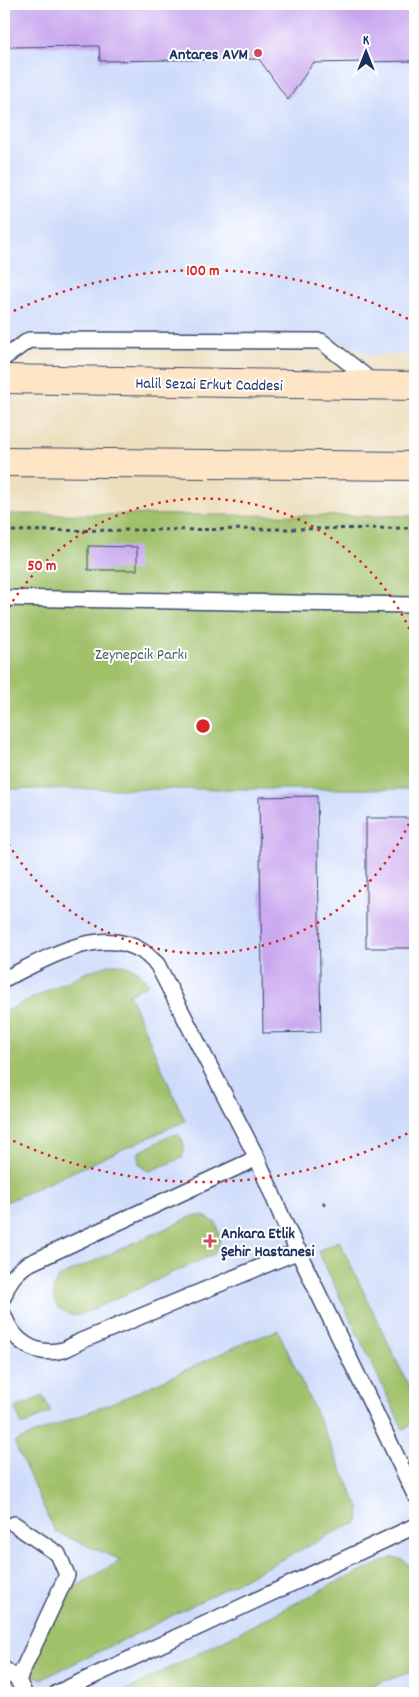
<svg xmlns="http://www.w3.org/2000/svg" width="419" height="1697" font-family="Dekko,sans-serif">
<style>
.built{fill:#cedbfa}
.green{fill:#a0c16a;stroke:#5e7864}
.building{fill:#c8a6ee}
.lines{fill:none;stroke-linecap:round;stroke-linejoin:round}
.service-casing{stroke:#3a496c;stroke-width:18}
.secondary-casing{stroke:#3a496c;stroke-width:30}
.path{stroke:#3a496c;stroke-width:3;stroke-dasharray:4 4;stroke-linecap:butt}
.service{stroke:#fff;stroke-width:15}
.secondary{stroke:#fde5c5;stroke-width:28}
.ring{fill:none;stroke:#d62828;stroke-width:2.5;stroke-dasharray:2.5 5}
.poi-dot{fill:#d1495b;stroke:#fff;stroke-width:2}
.labels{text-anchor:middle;stroke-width:4;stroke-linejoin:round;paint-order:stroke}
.poi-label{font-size:16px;font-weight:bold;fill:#1b2f5e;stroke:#fff;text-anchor:end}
.street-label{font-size:16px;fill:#1b2f5e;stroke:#fff}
.park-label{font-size:16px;fill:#4a6262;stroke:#fff}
.centre{fill:#d62828;stroke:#fff;stroke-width:2.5}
.ring-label{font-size:15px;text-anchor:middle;font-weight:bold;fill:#d62828;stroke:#fff;stroke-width:4;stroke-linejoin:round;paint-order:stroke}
</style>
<rect width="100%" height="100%" fill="#fff"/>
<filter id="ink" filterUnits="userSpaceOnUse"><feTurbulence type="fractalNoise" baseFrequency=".02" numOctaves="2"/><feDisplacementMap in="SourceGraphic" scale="10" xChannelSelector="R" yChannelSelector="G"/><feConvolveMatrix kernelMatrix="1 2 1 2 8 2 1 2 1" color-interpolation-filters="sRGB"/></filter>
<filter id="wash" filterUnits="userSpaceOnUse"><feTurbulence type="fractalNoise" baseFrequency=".0096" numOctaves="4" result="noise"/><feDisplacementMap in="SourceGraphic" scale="20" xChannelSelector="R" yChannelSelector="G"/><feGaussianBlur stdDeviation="1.12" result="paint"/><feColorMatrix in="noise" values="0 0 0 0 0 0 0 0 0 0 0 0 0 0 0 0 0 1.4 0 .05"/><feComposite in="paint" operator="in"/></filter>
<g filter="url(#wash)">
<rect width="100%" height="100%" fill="#eddfbd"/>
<g class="built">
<path d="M4,4h411v351h-46l-45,-21 -304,3 -16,13z"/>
<rect x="4" y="789" width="411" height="904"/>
</g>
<g class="green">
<path d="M4,514l411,2v273h-411z"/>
<path d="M112,964c16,0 28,5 36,20l-19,10 56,127 -181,82v-96h1l-1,-4v-91l83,-40z"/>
<path d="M172,1135h7c6,9 7,13 3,23l-32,13 -6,-2 -5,-6v-11z"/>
<path d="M193,1216h11l12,7c5,13 6,20 -2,31l-134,61h-10l-13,-8c-5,-11 -5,-20 2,-30z"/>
<path d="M339,1241l76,158v24l-12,6 -85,-178z"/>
<path d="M278,1330l81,178 1,12 -4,4 -11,3 -199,102 -104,50 -11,-5 25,-76 65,-38 -66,-28 -41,-90 117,-47 113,-52z"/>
<path d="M43,1396l8,16 -29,13 -7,-17z"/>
<path d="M393,1557c15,3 16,8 22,22v92l-67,22h-227l212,-109z"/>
</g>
<g id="blocks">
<g class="building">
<path d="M4,4h411v57l-102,2 -25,37 -29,-41 -159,2 -1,-15 -95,1z"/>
<path d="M88,546l49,1v23h-49z"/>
<path d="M317,796l4,236 -58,1 -4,-236z"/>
<rect x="366" y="818" width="49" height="130"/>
</g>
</g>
</g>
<g filter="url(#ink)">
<use href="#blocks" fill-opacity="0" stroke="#3a496c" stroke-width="1"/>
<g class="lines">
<defs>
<g id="service">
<path d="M4,358l25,-18 292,1 53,42"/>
<path d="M4,598l411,7"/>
<path d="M4,979c39,-18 95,-55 138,-28 5,3 10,9 15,13l100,194 27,64 131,273"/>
<path d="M4,1296c4,-14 10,-22 22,-31l231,-107"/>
<path d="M4,1316c9,25 31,41 59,34 6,-2 12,-6 18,-9l218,-90"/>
<path d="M14,1524l44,30 9,21 -49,105"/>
<path d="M4,1669l14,11 6,13"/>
<path d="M57,1693l358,-167"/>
</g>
<g id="secondary">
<path d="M4,379l411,7"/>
<path d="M4,462l411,4"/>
</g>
</defs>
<use href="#service" class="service-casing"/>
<use href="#secondary" class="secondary-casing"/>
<g class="path">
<path d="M4,531l411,-3"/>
<path d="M323,1202l2,4"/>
</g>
<use href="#service" class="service"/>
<use href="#secondary" class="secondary"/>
</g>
</g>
<g class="ring">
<path d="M415 810A228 228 0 0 1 5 838M5 614A228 228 0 0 1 415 642"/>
<path d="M414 1130A456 456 0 0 1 7 1138M7 314A456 456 0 0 1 414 322"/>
</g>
<g class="poi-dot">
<circle cx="258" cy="53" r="5"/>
<path d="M207.5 1233.5h5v5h5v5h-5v5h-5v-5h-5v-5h5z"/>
</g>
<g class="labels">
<g class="poi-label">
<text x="248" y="59">Antares AVM</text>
<text x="221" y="1238" text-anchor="start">Ankara Etlik<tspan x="221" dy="18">Şehir Hastanesi</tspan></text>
</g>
<g class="street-label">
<text transform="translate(209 383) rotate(1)" y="6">Halil Sezai Erkut Caddesi</text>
</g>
<g class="park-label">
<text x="141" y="659">Zeynepcik Parkı</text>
</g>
</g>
<circle cx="203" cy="726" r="8" class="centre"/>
<g class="ring-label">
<text x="203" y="275">100 m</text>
<text x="42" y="570">50 m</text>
</g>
<rect width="419" height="1697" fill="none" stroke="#fff" stroke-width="20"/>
<g transform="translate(366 52)" stroke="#ffffff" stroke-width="4" paint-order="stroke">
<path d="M0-4L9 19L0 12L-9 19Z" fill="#1b2f5e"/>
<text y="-8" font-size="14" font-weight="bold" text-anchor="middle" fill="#1b2f5e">K</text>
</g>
</svg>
